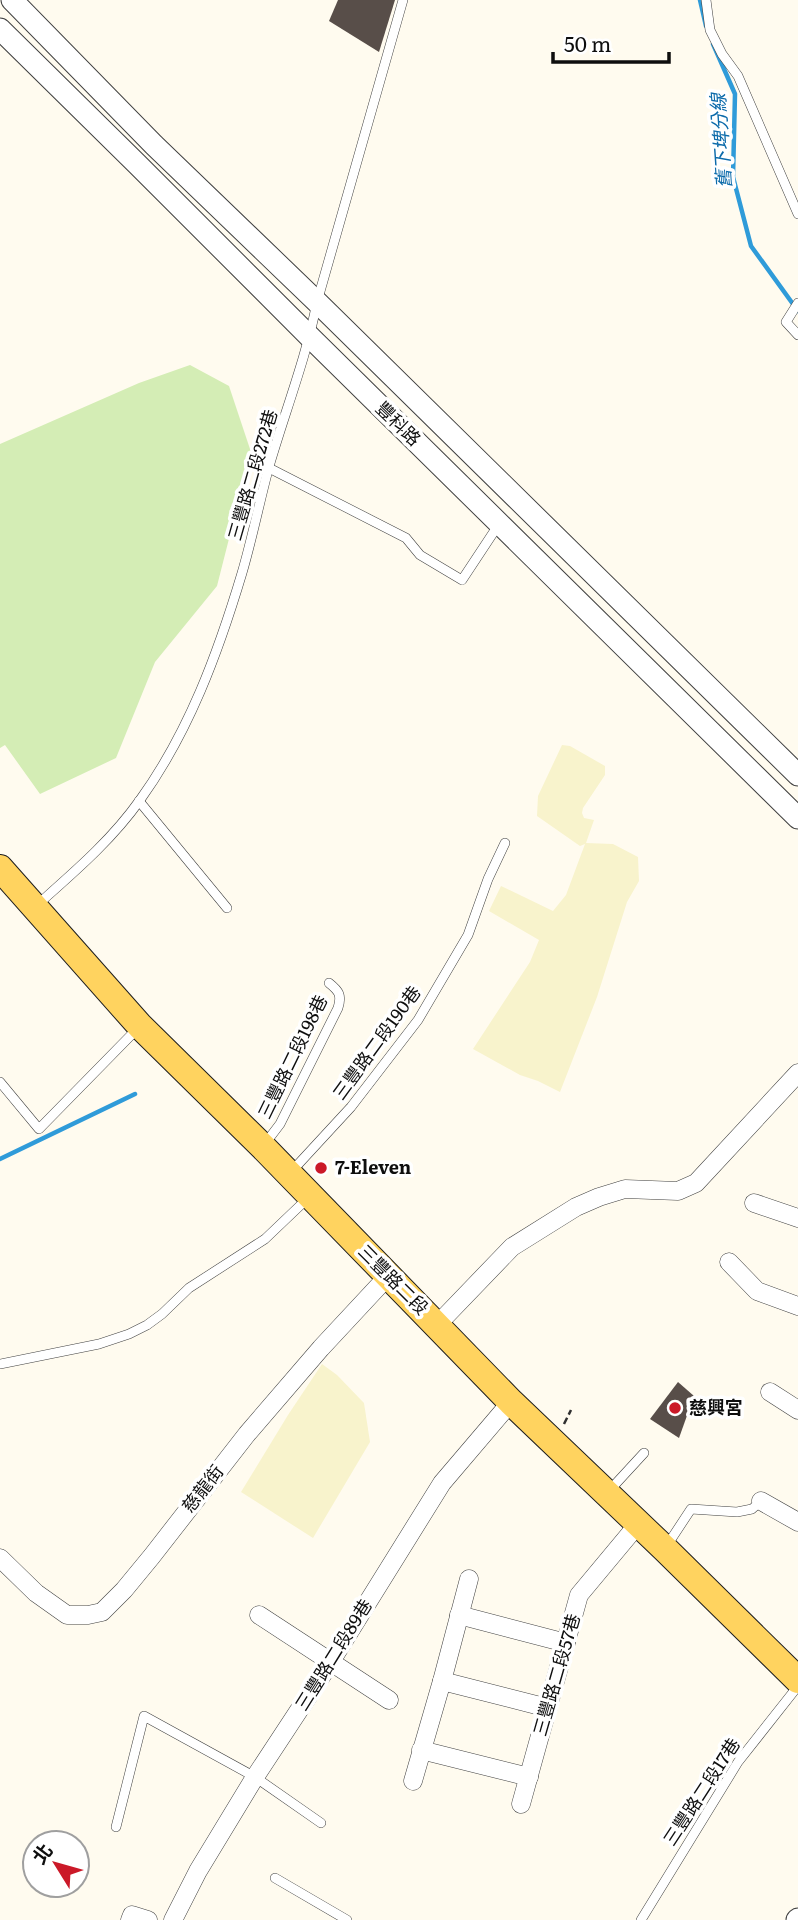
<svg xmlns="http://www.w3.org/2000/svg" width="798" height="1920" font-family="Literata,'Noto Sans TC',serif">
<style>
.farmland{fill:#f8f3cc}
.green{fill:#d4edb5}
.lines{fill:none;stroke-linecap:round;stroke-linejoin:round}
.stream{stroke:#2f9bd9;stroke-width:4.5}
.building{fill:#584e49}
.service-casing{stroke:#414141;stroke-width:10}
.minor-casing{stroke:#414141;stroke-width:19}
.tertiary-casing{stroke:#414141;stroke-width:23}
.primary-casing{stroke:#1f1f1f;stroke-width:28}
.path{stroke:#303030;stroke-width:2.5;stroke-dasharray:7 3.5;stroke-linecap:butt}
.service{stroke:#fff;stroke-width:9}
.minor{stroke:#fff;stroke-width:18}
.tertiary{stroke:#fff;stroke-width:21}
.primary{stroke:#ffd35f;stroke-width:26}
.poi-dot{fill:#cb1928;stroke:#fff;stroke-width:2.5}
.labels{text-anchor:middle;stroke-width:7;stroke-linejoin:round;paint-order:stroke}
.street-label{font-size:18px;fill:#0e0e0e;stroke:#fff}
.poi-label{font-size:18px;font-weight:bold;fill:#0e0e0e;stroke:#fff;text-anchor:start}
.water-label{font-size:19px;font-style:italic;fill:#0c6bab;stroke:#fff}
</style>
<rect width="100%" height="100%" fill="#fffbef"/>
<g class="farmland">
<path d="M562,745l8,1 35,20v9l-22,33 -1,5 2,5 10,2 -8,23 27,1 25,13 1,24 -12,21 -30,95 -37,95 -22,-11 -18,-6 -47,-26 57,-87 9,-22 -50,-29 12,-25 52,25 13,-16 19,-51 -5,2 -43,-30 1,-20z"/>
<path d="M322,1364l15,11 27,28 6,39 -57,96 -72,-46 47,-77z"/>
</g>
<path class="green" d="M190,365l39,21 22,66 -34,134 -62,76 -39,96 -76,36 -35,-49 -5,3v-304l139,-61z"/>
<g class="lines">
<g class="stream">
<path d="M700,0l6,26"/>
<path d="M713,44l22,50 -2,83 18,69 47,65"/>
<path d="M0,1159l135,-65"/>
</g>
</g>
<g class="building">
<path d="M338,0h57l-16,52 -50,-31z"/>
<path d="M678,1382l16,14 -15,42 -29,-19z"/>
</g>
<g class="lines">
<defs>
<g id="service">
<path d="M706,0l4,30 12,24 16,22 60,138"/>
<path d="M798,303l-12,19 12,13"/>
<path d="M269,468l137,70 14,17 42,25 37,-56"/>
<path d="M139,801l88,107"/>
<path d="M36,906c37,-33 75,-65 104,-106 49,-68 78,-147 102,-227 10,-34 17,-69 26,-103 16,-56 38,-111 49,-168l86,-302"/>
<path d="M0,1082l39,47 100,-102"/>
<path d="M264,1145l16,-21 58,-116c4,-13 1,-17 -9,-25"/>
<path d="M291,1172l60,-65 67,-87 50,-85 20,-56 17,-36"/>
<path d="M0,1364l99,-20 30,-10 18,-9 15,-11 27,-26 76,-49 43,-41"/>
<path d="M609,1491l35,-38"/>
<path d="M666,1547l25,-38 46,3 15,-3 9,-8"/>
<path d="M116,1827l28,-111 111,61 66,46"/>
<path d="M275,1878l72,42"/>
<path d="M641,1920l97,-158 60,-76"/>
</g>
<g id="minor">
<path d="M754,1203l44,15"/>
<path d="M729,1262l28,29 41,15"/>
<path d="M437,1325l75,-78 64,-40 23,-10 26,-8 53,2 18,-8 102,-110"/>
<path d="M770,1392l28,18"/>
<path d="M761,1501l37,21"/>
<path d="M0,1558l36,35 31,22h21l14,-3 22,-22 28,-34 95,-122 74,-86 67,-72"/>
<path d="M259,1615l130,85"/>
<path d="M459,1615l107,28"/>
<path d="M442,1681l106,27"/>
<path d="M421,1750l108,27"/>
<path d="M413,1781l29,-100 27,-102"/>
<path d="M521,1804l58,-209 60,-72"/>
<path d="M130,1920l2,-5 16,5"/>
<path d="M173,1920l25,-49 57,-94 75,-114 112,-180 69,-81"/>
</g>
<g id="tertiary">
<path d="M12,0l142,145 163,157 481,473"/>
<path d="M0,29l137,135 173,173 488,481"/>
<path d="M797,1920l1,-1"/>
</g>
<path id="primary" d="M0,868l140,158 123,121 248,255 154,147 133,131"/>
</defs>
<use href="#service" class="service-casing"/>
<use href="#minor" class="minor-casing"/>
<use href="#tertiary" class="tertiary-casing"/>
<use href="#primary" class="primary-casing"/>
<path class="path" d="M564,1424l7,-14"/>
<use href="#service" class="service"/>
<use href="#minor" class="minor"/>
<use href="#tertiary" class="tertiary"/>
<use href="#primary" class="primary"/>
</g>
<g class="poi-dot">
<circle cx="321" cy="1168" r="7"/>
<circle cx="675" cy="1408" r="7"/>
</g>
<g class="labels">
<g class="street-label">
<text transform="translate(398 424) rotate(44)" y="6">豐科路</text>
<text transform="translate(253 475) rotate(-74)" y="6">三豐路二段272巷</text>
<text transform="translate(377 1043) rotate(-54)" y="6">三豐路二段190巷</text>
<text transform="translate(293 1057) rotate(-64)" y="6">三豐路二段198巷</text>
<text transform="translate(393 1280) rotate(45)" y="6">三豐路二段</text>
<text transform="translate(203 1489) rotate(-52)" y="6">慈龍街</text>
<text transform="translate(334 1655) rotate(-58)" y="6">三豐路二段89巷</text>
<text transform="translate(557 1675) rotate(-74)" y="6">三豐路二段57巷</text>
<text transform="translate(702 1792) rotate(-57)" y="6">三豐路二段17巷</text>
</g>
<g class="poi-label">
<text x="335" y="1174">7-Eleven</text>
<text x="689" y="1414">慈興宮</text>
</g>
<g class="water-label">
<text transform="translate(721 141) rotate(-94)" y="7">舊下埤分線</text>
</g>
</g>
<g transform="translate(56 1864) rotate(307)"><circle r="33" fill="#ffffff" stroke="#9f9f9f" stroke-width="2"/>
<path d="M0-5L12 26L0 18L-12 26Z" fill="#cb1928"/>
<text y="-10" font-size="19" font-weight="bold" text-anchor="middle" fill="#0e0e0e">北</text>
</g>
<path d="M553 52v10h116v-10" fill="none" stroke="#0e0e0e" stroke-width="3.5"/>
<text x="564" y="52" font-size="21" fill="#0e0e0e" stroke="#ffffff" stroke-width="5" paint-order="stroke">50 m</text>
</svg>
